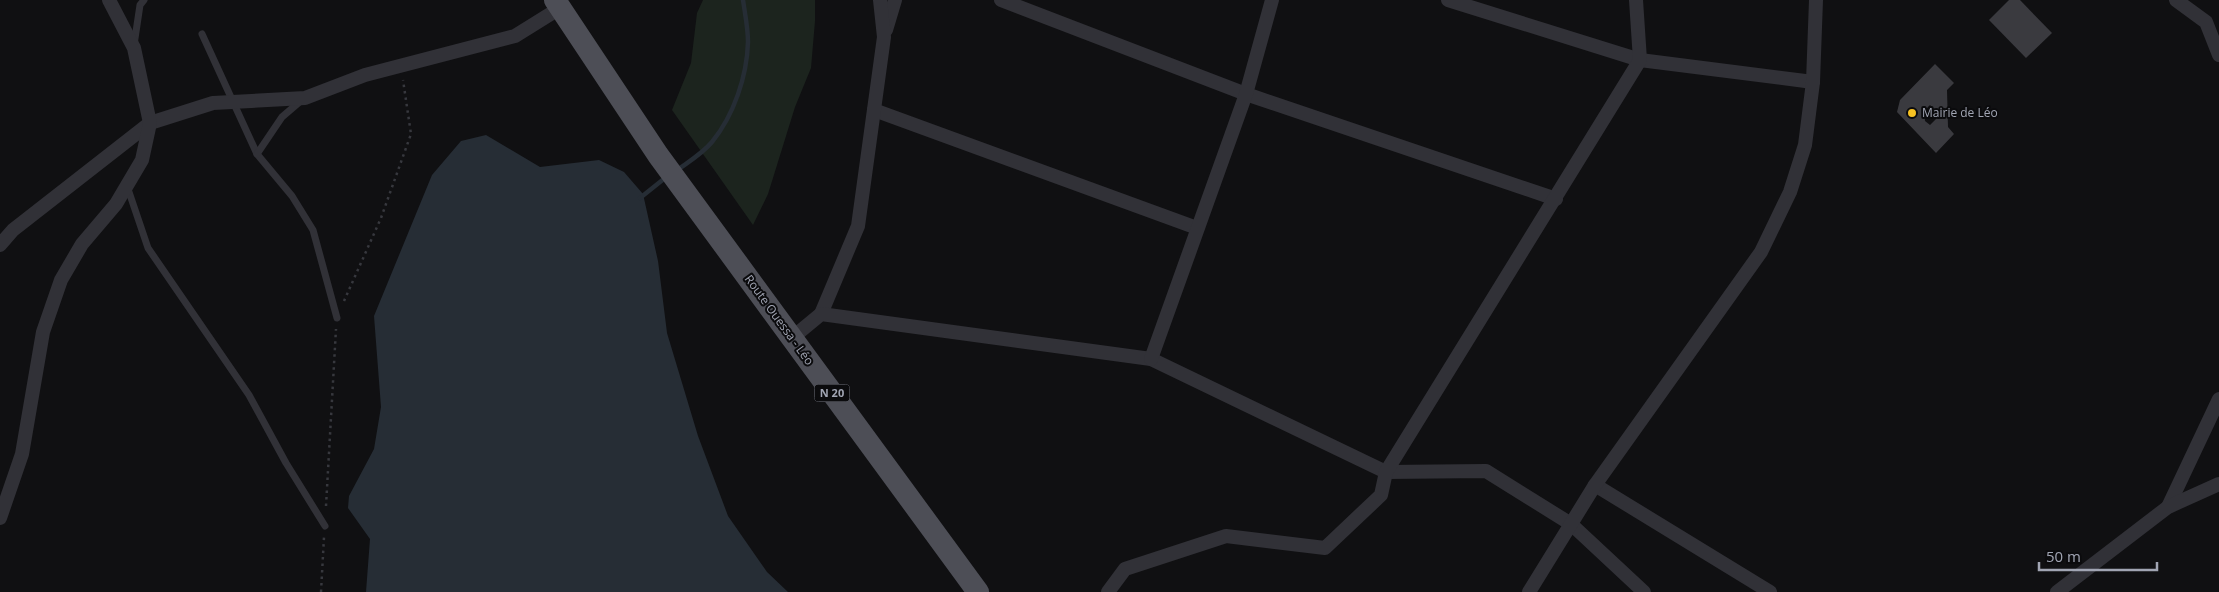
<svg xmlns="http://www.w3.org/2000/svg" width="2219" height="592" font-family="'Open Sans',sans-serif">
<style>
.green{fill:#1c241e}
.water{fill:#262d35}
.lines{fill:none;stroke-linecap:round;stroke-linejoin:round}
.stream{stroke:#262d35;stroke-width:4.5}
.building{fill:#3a3a3f;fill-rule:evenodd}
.path{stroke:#37383e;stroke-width:2.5;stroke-dasharray:2.5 4;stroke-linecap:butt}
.lane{stroke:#313137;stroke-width:7}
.street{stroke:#313137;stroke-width:14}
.primary{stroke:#4d4e56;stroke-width:22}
.poi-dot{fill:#f7c223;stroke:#0b0b0d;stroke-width:2}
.labels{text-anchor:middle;stroke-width:4;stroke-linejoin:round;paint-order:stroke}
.shield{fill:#0b0b0d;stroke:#747781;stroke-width:1}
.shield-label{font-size:11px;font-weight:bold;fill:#a1a5b3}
.poi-label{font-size:12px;fill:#a1a5b3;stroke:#0b0b0d;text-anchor:start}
.street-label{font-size:12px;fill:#a1a5b3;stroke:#0b0b0d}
</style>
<rect width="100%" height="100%" fill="#101012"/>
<path class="green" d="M703,0h112v21l-4,47 -16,39 -27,87 -15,31 -81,-115 19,-47 6,-50z"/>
<path class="water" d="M486,135l54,32 59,-7 25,12 19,22 15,67 9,72 31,103 30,80 39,56 21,20h-422l4,-53 -22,-31 1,-12 25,-47 7,-42 -7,-91 58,-141 29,-34z"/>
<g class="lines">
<g class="stream">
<path d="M676,171c12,-9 26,-17 36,-29 22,-27 35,-66 36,-100 0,-14 -3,-28 -5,-42"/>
<path d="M640,198l25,-20"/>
</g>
</g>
<g class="building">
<path d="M2009,0h11l32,33 -26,25 -37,-38z"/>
<path d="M1935,64l19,19 -7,7 1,37 6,7 -18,19 -39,-41 3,-12zM1930,105l5,5 1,9 -6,6 -5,-4 -1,-10z"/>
</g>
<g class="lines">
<g class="path">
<path d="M344,301l37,-83 30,-84 -8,-54"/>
<path d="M326,506l10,-177"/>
<path d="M321,592l3,-55"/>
</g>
<g class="lane">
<path d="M202,34l55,120 35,42 21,34 24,88"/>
<path d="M134,45l6,-40 4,-5"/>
<path d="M257,154l25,-37 21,-18"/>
<path d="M127,186l21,62 101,147 37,68 39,63"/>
</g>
<g class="street">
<path d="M1001,0l245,94 310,105"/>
<path d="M1448,0l192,60 173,22"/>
<path d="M2176,0l30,22 13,33"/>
<path d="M886,30l9,-30"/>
<path d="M874,110l323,118"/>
<path d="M0,245l13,-15 137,-107 63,-20 92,-5 60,-23 150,-39 45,-28"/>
<path d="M821,314l37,-88 26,-189 -4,-37"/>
<path d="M792,338l29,-24 330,45 235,113 100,-1 85,53 73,68"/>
<path d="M1151,359l95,-265 26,-94"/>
<path d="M1595,485l175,107"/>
<path d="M2168,507l51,-108"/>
<path d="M0,518l22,-64 21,-122 18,-52 21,-36 34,-40 26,-44 8,-37 -16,-75 -25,-48"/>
<path d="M1108,592l17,-23 101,-33 99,12 56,-53 5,-23 254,-412 -4,-60"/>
<path d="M1529,592l66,-107 166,-233 29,-60 15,-47 8,-63 3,-82"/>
<path d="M2057,592l111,-85 51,-23"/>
</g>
<path class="primary" d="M555,0l103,155 320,437"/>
</g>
<circle class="poi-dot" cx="1912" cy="113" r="5"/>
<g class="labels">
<rect class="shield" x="814.5" y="384.5" width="35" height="17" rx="4"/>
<g class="shield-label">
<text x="832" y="397">N 20</text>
</g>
<g class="poi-label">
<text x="1922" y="117">Mairie de Léo</text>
</g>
<g class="street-label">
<text transform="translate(779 320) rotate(54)" y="4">Route Ouessa - Léo</text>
</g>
</g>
<path d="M2039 562v8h118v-8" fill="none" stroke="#a1a5b3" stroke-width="2.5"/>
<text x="2046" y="562" font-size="15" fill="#a1a5b3" stroke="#0b0b0d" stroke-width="4" paint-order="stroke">50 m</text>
</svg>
